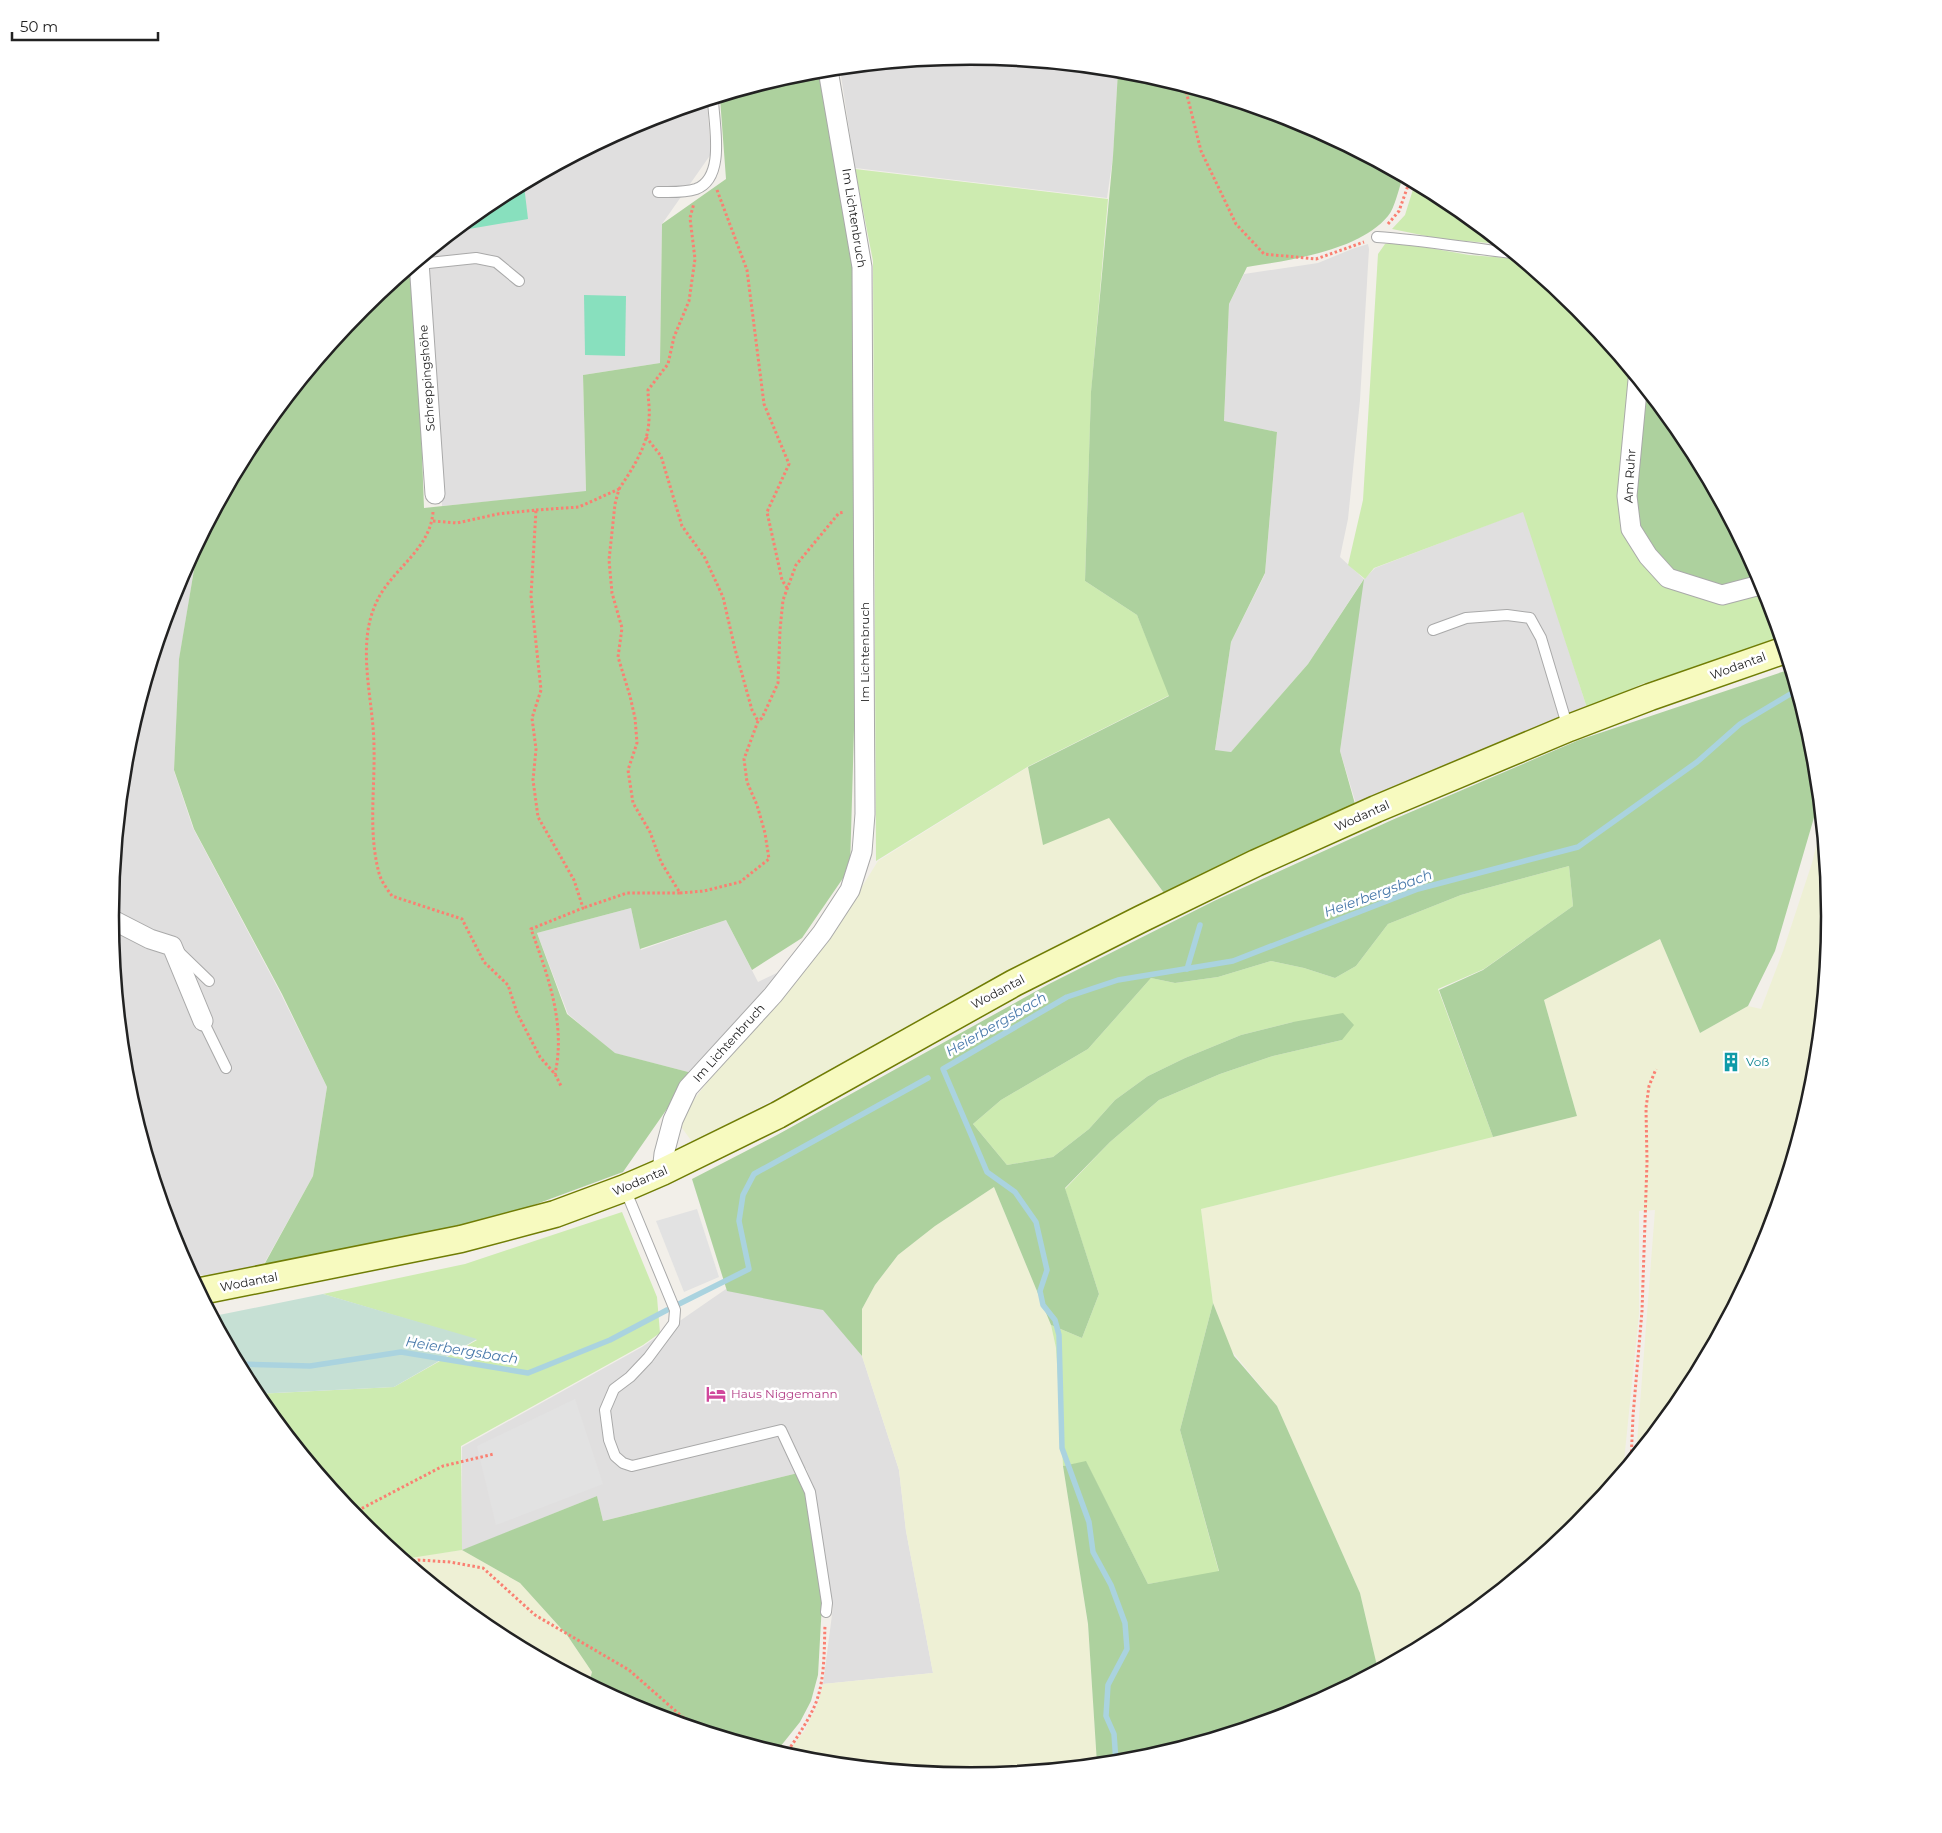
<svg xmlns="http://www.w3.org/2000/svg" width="1942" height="1833" font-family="Montserrat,sans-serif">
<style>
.residential{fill:#e0dfdf}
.farmland{fill:#eef0d5}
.grass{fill:#cdebb0}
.forest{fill:#add19e}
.wetland{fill:#c6e0d4}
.pitch{fill:#88e0be}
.parking{fill:#e2e2e2}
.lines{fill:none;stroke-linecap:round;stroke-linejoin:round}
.stream{stroke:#aad3df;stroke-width:5.5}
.service-casing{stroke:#a9a9a9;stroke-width:12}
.minor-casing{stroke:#a9a9a9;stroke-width:21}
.secondary-casing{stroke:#707d05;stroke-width:29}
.path{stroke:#fa8072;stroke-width:3;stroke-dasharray:2.5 2.5;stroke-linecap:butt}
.service{stroke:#fff;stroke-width:10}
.minor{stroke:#fff;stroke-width:19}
.secondary{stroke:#f7fabf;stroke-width:26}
.labels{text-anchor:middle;stroke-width:5;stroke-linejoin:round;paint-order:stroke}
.street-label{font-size:12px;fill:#222;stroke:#fff}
.culture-label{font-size:12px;fill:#0d838f;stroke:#fff;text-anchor:start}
.hotel-label{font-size:12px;fill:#b23c85;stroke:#fff;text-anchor:start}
.water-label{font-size:14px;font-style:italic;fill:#4a7aab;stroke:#fff}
.rim{fill:none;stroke:#222;stroke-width:2.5}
</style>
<rect width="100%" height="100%" fill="#f2efe9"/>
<g class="residential">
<path d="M971,56l147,15 -5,86 -6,41 -252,-30 -15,-99z"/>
<path d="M707,102l4,52 -49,70 -2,139 -77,12 3,117 -144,14 -17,-249 68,-56 149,-79z"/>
<path d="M1368,244l1,5 -9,151 -12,119 -8,38 24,22 11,-11 149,-57 63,197 -82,32 -149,64 -16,-53 23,-171 -55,84 -77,88 -16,-1 16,-109 34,-68 12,-142 -53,-10 5,-118 15,-30 74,-11 34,-14z"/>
<path d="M198,546l-19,114 -5,111 19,57 88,166 46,93 -14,89 -49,88 -52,13 -21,-4 -15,-28 -49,-161 -16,-168 16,-168 49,-161z"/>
<path d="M631,908l10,42 85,-30 32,62 27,-13 -93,104 -78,-20 -46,-39 -31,-81z"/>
<path d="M726,1289l97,20 39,47 37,114 7,61 27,142 -110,11 10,-77 -18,-116 -9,-23 -8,5 -195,48 -6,-25 -136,55 1,-104 180,-100z"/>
</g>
<g class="farmland">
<path d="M1028,767l15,77 66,-27 54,75 -176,92 -294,159 -11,-15 2,-15 24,-32 119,-138 51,-82z"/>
<path d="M1822,823l9,94 -16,168 -49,161 -80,149 -50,61 19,-246 -16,1v103l-16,157 -44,54 -130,107 -71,38 -18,-77 -83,-187 -46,-56 -18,-47 -12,-94 376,-93 -33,-116 116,-61 40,94 48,-27 13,3 22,-58 29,-88z"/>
<path d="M994,1187l57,138 5,23 7,118 25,159 9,139 -126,13 -168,-17 -18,-5 20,-25 13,-27 5,-19 110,-11 -27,-142 -7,-61 -37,-114v-47l13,-24 23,-30 37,-29z"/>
<path d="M462,1550l58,33 47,52 25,37 -3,11 -96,-51 -89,-74z"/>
</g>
<g class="grass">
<path d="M855,169l253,30 -17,195 -6,187 52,34 33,80 -141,71 -153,95 -3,-600z"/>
<path d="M1415,183l34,18 52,43 -60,-5 -49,-10 13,-14z"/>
<path d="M1396,242l73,13 51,4 59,49 55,67 133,216 14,48 -139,45 -55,24 -64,-196 -149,56 -9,11 -17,-14 15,-65 15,-246 7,-10z"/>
<path d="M1569,866l4,40 -89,63 -46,20 55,148 -292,72 12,94 -33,127 39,142 -71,12 -62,-122 -23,4 -7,-118 -5,-23 31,13 17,-44 -34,-105 45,-47 49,-42 61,-26 53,-18 69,-16 -49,-18 -52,13 -56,23 -37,18 -33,24 -26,29 -36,28 -46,8 -34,-41 28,-24 87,-51 63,-71 24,5 43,-6 53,-16 33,7 31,10 21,-12 32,-42 73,-29z"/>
<path d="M622,1212l35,85 3,36 -17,12 -182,101 1,104 -58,9 -41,-34 -107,-131 138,-7 83,-47 -154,-46 142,-30z"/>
</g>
<g class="forest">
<path d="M820,71l35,196 1,394 -6,207 -48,70 -50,32 -26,-50 -86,29 -9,-41 -94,25 30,81 48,39 77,20 -69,99 -119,44 -152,35 -88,14 49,-89 14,-89 -45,-93 -88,-165 -20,-59 5,-111 19,-113 58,-108 107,-130 48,-39 8,105 5,134 162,-17 -3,-116 77,-12 2,-139 64,-45 -6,-81 83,-25z"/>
<path d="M1118,71l21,2 161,49 103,55c-4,10 -8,31 -15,39 -29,35 -98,44 -141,51l-18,37 -5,117 53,11 -12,141 -34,69 -16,108 16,2 77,-88 56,-85 -24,172 15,53 -191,89 -55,-75 -66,27 -15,-78 141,-71 -32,-81 -52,-34 6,-189 22,-236z"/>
<path d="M1643,386l43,53 76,140 -38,10 -52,-18 -20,-17 -14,-28 -5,-30z"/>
<path d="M1791,669l24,80 5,48 -45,154 -27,55 -48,27 -40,-94 -116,61 33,116 -84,21 -54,-147 44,-20 90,-64 -4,-40 -108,29 -73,29 -32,42 -21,12 -31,-10 -33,-7 -53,16 -43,6 -24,-5 -63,71 -87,51 -28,24 34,41 46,-8 36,-28 26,-29 33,-24 37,-18 56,-23 52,-13 50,-9 11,12 -12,15 -69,16 -53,18 -61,26 -49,42 -45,46 34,106 -17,44 -31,-13 -57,-138 -59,39 -37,29 -23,30 -13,24v47l-39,-46 -96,-19 -35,-112 85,-44 272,-151 165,-83 178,-81 187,-80z"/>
<path d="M1213,1303l21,53 43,50 83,187 18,77 -78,41 -161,49 -42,4 -9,-140 -25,-158 23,-5 62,123 71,-13 -39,-141z"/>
<path d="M798,1473l7,20 17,110 -4,72 -7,26 -11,21 -24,30 -134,-41 -53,-28 3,-11 -25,-37 -47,-52 -58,-33 135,-54 6,25z"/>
</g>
<path class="wetland" d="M323,1294l154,45 -83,48 -139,7 -41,-78z"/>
<g class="pitch">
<path d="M524,185l4,34 -71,12 36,-30z"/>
<path d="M584,295l42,1 -1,60 -40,-1z"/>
</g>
<g class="parking">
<path d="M697,1209l22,68 -35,15 -28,-71z"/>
<path d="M575,1399l28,85 -107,41 -19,-79z"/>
</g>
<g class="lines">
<g class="stream">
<path d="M1187,969l13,-44"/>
<path d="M679,1304l70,-35 -10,-48 4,-26 11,-21 174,-96"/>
<path d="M240,1364l70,2 91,-14 127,21 82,-33 57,-30"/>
<path d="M1116,1762l-2,-28 -8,-18 2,-31 19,-36 -2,-26 -14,-38 -18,-33 -4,-30 -27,-74 -3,-113 -4,-15 -12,-15 -3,-14 7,-21 -11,-48 -21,-30 -28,-20 -44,-103 124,-72 51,-17 115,-19 185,-72 160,-42 119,-85 43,-38 57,-34"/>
</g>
<defs>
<g id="service">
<path d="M658,192c12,0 26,1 38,-3 30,-11 18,-64 17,-89"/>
<path d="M1377,237c45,3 90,11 135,16"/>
<path d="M419,264l57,-6 20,4 23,19"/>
<path d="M1433,630l33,-12 41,-3 23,3 11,20 27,90"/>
<path d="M179,952l30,29"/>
<path d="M203,1021l23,47"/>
<path d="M625,1189l50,121 -1,13 -26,35 -18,19 -16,12 -9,21 4,30 6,16 8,7 9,3 149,-36 29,62 17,111 -1,9"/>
</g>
<g id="minor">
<path d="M419,262l16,232"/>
<path d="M1638,380l-11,116 4,33 17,27 20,22 54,17 42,-11"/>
<path d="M111,919l39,20 22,7 31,75"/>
<path d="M662,1172l2,-18 9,-34 15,-32 85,-93 49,-62 28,-43 12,-38 3,-38 -3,-547 -34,-197"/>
</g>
<path id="secondary" d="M201,1291l260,-52 94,-25 70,-26 37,-16 116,-57 236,-132 127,-64 115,-56 120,-54 193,-81 81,-31 135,-47"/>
</defs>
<use href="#service" class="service-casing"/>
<use href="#minor" class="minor-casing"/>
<use href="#secondary" class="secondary-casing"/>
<g class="path">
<path d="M1185,87l16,64 35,73 28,30 52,5 48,-17"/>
<path d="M717,190l30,80 17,134 25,60 -22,48 15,68 5,8"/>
<path d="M1388,224l11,-13 11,-31"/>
<path d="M646,437l15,19 21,70 23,32 18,39 12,52 17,61 6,11"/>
<path d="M619,489c14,-21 30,-45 30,-71 1,-9 -1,-19 -1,-28l20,-26 6,-27 15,-36 6,-42 -5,-41 4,-15"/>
<path d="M536,510l43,-3 40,-18 -4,15 -6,56 3,33 10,35 -4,29 12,39 5,22 2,25 -9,27 5,33 17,29 11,30 19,31h-53l-44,15"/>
<path d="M433,512c-3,38 -41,57 -56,89 -22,45 -3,99 -3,147 1,41 -6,84 5,125 2,8 8,16 13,23l70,23 22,43 24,23 9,28 13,25 10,19 15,17 6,12"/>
<path d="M433,521l24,2 41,-9 38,-4 -5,86 10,94 -9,28 4,31 -3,31 5,37 36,63 9,28 -52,21c17,47 35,95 24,145"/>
<path d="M680,893l24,-2 36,-9 29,-23 -4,-26 -8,-28 -10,-23 -3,-23 14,-38 4,-3 16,-35 2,-53 3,-30 13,-35 43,-52 6,-1"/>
<path d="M1631,1462l2,-46 9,-105 5,-149 -1,-54 3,-22 7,-17"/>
<path d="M353,1513l90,-47 51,-12"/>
<path d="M408,1562l10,-2 32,2 33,6 52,47 94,55 66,58"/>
<path d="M785,1755c11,-16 22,-32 30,-50 10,-24 9,-54 10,-80"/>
</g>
<use href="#service" class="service"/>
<use href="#minor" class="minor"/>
<use href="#secondary" class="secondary"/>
</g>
<defs>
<symbol id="building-bare" viewBox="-9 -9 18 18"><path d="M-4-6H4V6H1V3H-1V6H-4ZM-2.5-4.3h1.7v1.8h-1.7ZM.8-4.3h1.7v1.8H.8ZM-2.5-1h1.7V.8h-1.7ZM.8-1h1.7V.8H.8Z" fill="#0f9aa8" stroke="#fff" stroke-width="2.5" paint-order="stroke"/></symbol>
<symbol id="hotel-bare" viewBox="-9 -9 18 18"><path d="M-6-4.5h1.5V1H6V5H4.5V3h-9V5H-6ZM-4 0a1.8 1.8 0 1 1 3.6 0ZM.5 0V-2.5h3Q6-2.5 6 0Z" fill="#d1479c" stroke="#fff" stroke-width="2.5" paint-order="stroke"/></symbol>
</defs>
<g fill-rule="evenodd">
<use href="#building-bare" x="1717" y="1048" width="28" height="28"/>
<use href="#hotel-bare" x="702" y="1380" width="28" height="28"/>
</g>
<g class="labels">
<g class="street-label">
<text transform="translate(854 218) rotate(81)" y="4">Im Lichtenbruch</text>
<text transform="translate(427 378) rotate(-94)" y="4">Schreppingshöhe</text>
<text transform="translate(1630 476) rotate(-87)" y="4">Am Ruhr</text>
<text transform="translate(865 652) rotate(-90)" y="4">Im Lichtenbruch</text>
<text transform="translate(1738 666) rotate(-20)" y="4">Wodantal</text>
<text transform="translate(1362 816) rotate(-24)" y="4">Wodantal</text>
<text transform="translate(998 992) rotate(-28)" y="4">Wodantal</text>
<text transform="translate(729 1043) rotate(-48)" y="4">Im Lichtenbruch</text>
<text transform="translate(640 1181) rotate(-23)" y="4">Wodantal</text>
<text transform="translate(249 1282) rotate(-11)" y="4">Wodantal</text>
</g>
<g class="culture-label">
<text x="1746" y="1066">Voß</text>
</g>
<g class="hotel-label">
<text x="731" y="1398">Haus Niggemann</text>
</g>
<g class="water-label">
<text transform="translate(1378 893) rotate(-20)" y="5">Heierbergsbach</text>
<text transform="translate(996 1024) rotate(-30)" y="5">Heierbergsbach</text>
<text transform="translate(462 1350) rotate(9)" y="5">Heierbergsbach</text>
</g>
</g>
<path d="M0 0H1942V1833H0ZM119 916a851 851 0 1 1 1702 0a851 851 0 1 1-1702 0Z" fill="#fff" fill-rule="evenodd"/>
<path class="rim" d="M119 916a851 851 0 1 1 1702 0a851 851 0 1 1-1702 0Z"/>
<path d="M12 32v8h146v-8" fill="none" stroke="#222222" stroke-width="2.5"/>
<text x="20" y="32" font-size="15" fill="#222222" stroke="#ffffff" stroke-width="4" paint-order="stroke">50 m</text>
</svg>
